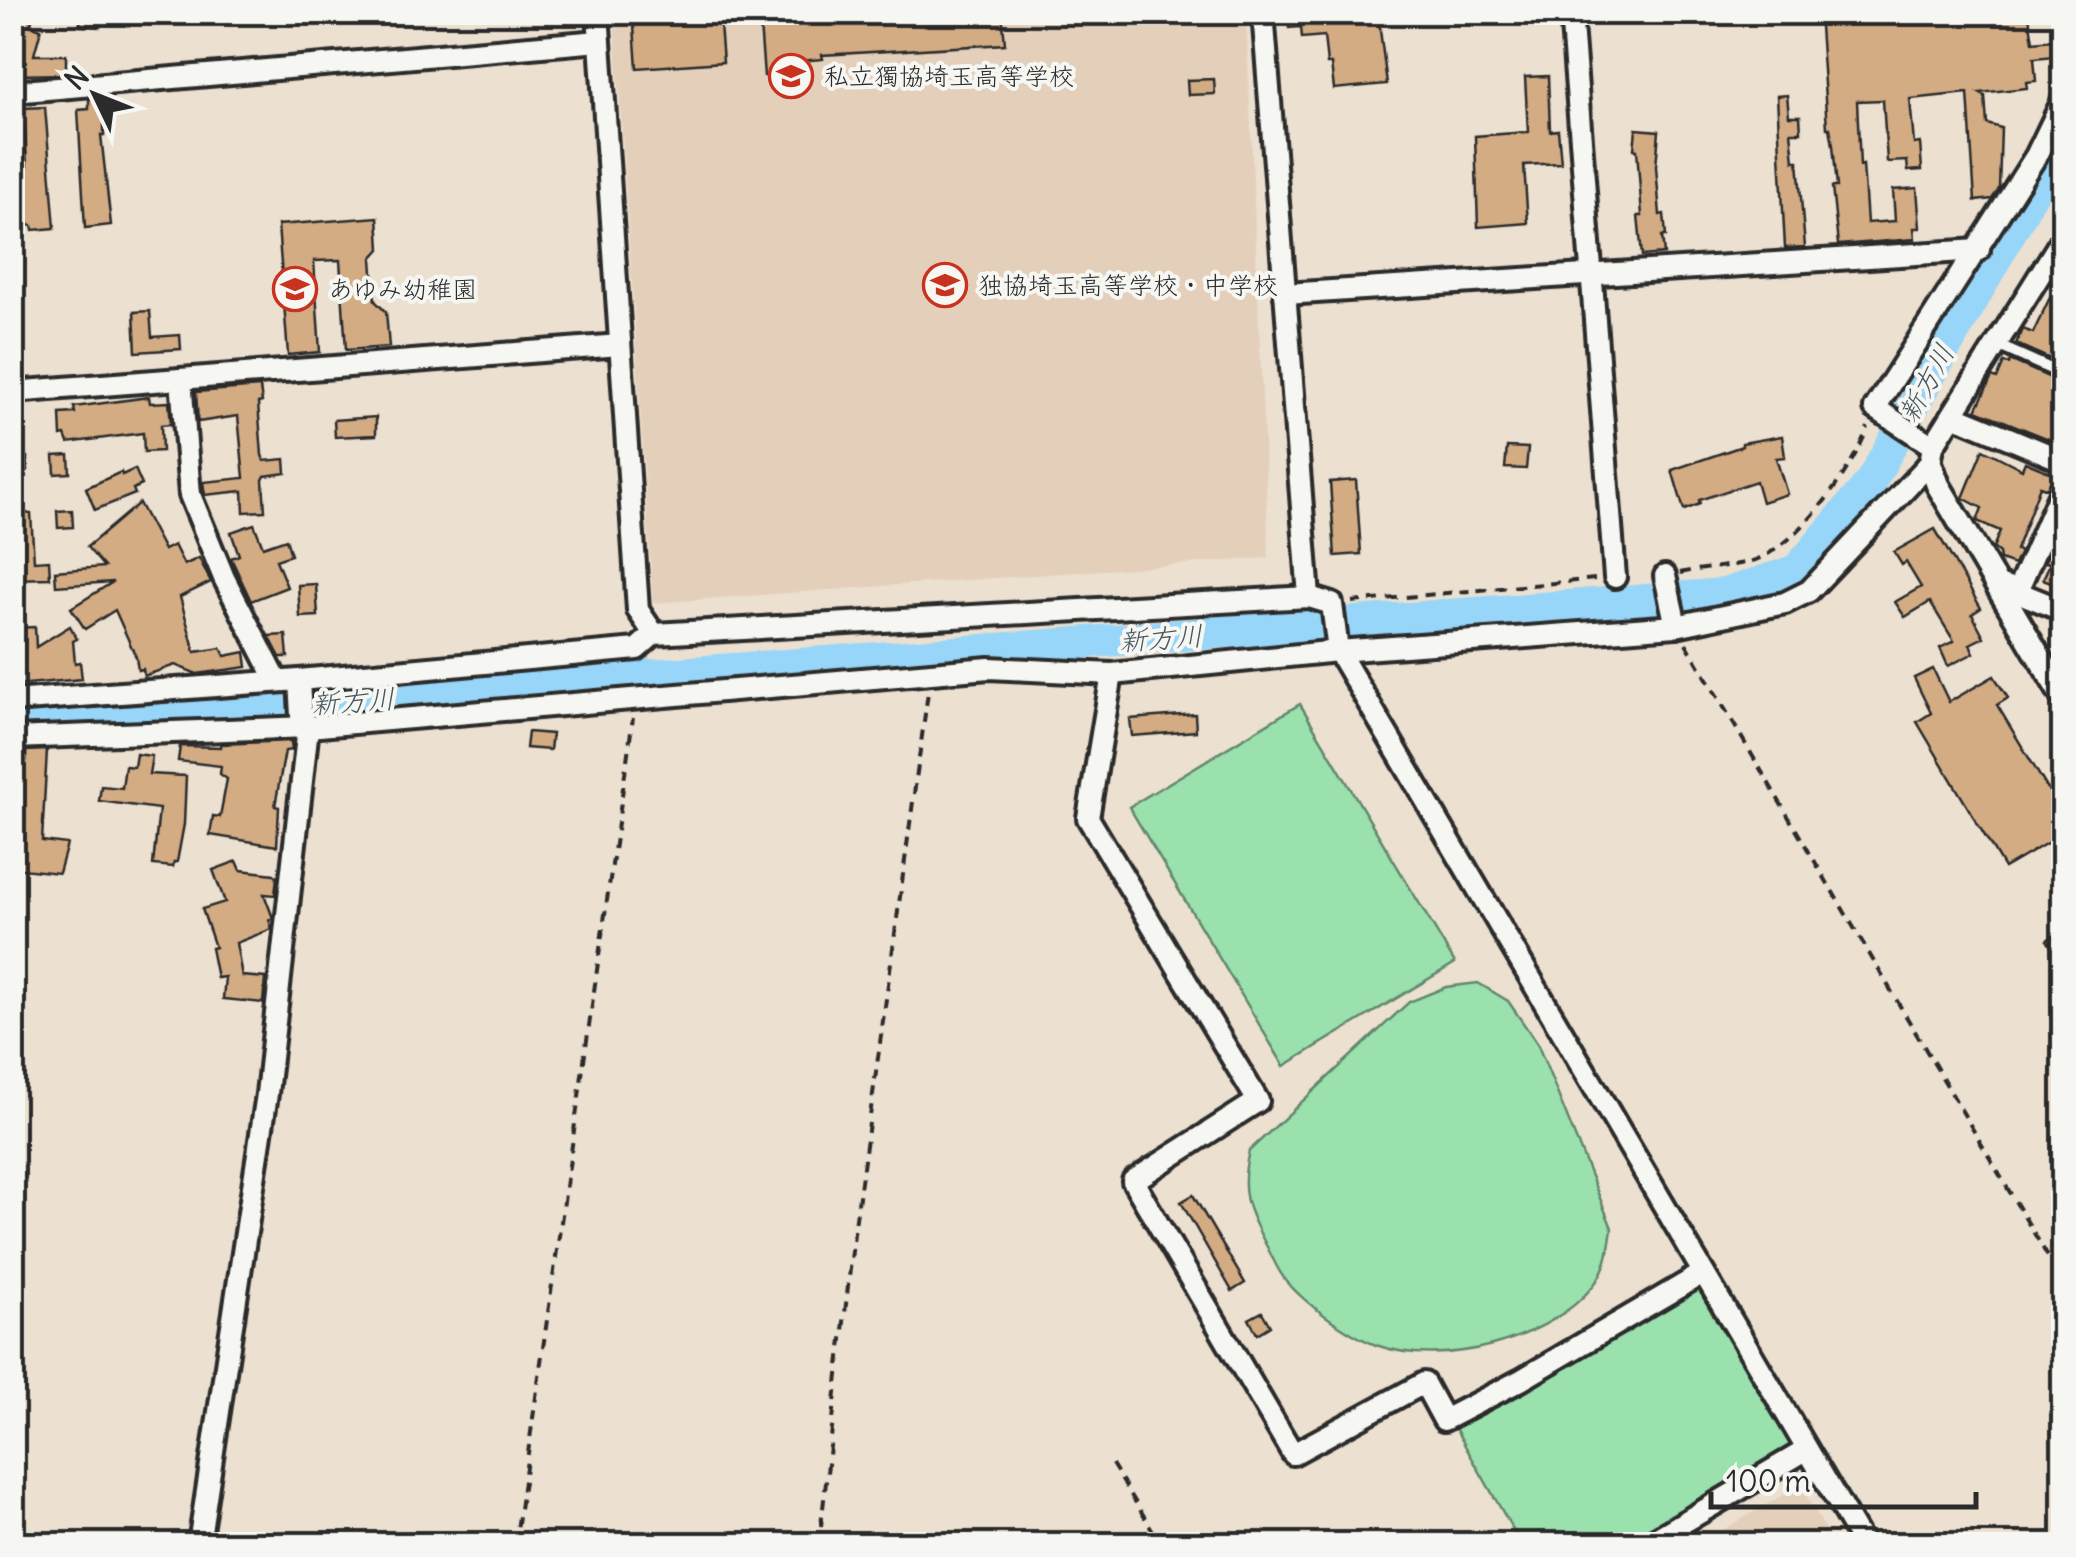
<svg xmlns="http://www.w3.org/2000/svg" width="2076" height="1557" font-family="Delius,'Klee One',sans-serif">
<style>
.built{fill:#e4d0ba}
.green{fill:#9ae1ae;stroke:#62866c;stroke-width:2.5}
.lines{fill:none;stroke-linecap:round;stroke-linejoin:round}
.river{stroke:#97d6f8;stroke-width:32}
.building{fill:#d3ac84;stroke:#2b2b2b;stroke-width:2.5}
.service-casing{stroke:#2b2b2b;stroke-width:18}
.minor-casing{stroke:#2b2b2b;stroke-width:28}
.tertiary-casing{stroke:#2b2b2b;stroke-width:30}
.path{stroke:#2b2b2b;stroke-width:4;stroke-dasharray:10 8;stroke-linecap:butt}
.service{stroke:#f6f6f2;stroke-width:10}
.minor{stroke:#f6f6f2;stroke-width:20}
.tertiary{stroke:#f6f6f2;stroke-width:22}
.labels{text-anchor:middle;stroke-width:8;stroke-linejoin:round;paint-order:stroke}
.poi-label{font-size:25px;fill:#2b2b2b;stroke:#f6f6f2;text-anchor:start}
.water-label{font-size:28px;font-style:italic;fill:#46565e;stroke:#f6f6f2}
</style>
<rect width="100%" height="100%" fill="#ece0d1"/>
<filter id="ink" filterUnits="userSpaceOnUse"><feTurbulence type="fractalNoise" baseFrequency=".01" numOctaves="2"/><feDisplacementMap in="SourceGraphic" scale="20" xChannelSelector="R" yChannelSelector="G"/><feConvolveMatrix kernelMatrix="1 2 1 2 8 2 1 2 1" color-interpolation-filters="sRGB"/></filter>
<g filter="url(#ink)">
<g class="built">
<path d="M614,13h632l23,545 -616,45z"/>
<path d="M1800,1485l34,59h-135z"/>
</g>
<g class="green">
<path d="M1300,704l155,259 -171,103 -155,-259z"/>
<path d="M1478,983l30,18 29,42 75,185c-3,21 -5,41 -19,58 -43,54 -151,83 -217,59 -27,-10 -74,-43 -92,-67 -7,-9 -12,-22 -18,-33 -19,-37 -27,-53 -17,-94l160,-149 37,-15z"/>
<path d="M1699,1284l98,162 -169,98h-107l-66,-116z"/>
</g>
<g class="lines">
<path class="river" d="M12,727l310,-27 1403,-106 72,-24 73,-87 194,-346"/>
</g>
<g class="building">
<path d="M12,12h23l-5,13 11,4 -7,26h32v19l-51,1z"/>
<path d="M81,12h20l-1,15 -20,-1z"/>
<path d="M633,12h86l4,50 -86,6z"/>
<path d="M759,12h39l1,10 44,-2 -1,-8h160l3,32 -183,11 1,4 -45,4 1,12 -15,1z"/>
<path d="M1287,12h45v6l46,-4 9,70 -53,5 -3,-25h-4l-3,-28 -22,2 -1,-11 -12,1z"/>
<path d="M1819,12h103l21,4 66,-4 1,5 19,-1 4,26 31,-3v16l-30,3 2,23 -10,1 1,6 -48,5 6,3 2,28 14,4 -2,61 -7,10 -17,2 -7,-108 -58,6 4,45 6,-1 2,27 -14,1 -1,-10 -20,1 -4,-62 -26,1 3,65 3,-1 4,58 28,-2 -2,-31 24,-2 3,40h-6l1,11 -77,6 -6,-58h5l-4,-42 -3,-17h-3z"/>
<path d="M1548,76l2,55 8,-1 3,33 -37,2 4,58 -50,4 -3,-91 53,-4 -3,-55z"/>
<path d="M1214,79l1,15 -27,1 -1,-15z"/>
<path d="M1787,95l2,21h11l1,16h-10l3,29h4l7,86 -20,1 -8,-152z"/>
<path d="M104,98v37h-3l10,90 -26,3 -7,-118 11,-1v-10z"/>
<path d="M45,107l10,121 -22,2 -1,-5 -20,1 3,-52 1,-6 11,-1 -3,-59z"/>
<path d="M1636,129l23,2 -3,36 4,48 4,-1 2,22h-4l2,18 -22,2 -4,-40h4l-5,-66 -3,-1z"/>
<path d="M378,217l2,32 -8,9 3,43 11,11 3,35 -43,3 -6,-90 -26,1 6,91 -32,3 -10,-130z"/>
<path d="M2064,268v54l-6,13 6,1v29l-48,-21 6,-15 11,4z"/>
<path d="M150,311l2,26 28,-2 1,14 -45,3 -2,-40z"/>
<path d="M2010,360l54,24v61l-88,-35 16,-33 5,2 7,-17 5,2z"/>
<path d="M260,387l2,15 -4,1 4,52 2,6 21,-2 1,14 -21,3 -2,4 2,31 -21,1 -1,-21 -38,4 -2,-13 41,-4 -6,-62 -40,6 -2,-30z"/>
<path d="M149,397l1,6 19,-1 2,22 -10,1 1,26 -18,1 -1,-19 -75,10 -3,-8 -4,1 -1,-22 15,-1 -1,-6z"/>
<path d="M376,417v18l-41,2 -1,-17z"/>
<path d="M1782,436l3,21 -9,1 11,36 -25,8 -6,-21 -57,19 1,4 -16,6 -12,-40 70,-24v-3z"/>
<path d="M1507,447l21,1 -2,21 -21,-1z"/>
<path d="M1983,449l39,20 3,-7 29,12 -7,15 -7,-3 -24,64 4,2 -6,13 -14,-5 -1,-7 -6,-5 7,-17 -23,-10 5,-13 -19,-10z"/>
<path d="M69,455l1,18 -15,1 -1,-18z"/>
<path d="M27,457l1,13 -16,2v-14z"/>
<path d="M135,469l7,16 -9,4 2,5 -40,16 -9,-22 35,-16 1,3z"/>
<path d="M1356,480l5,74 -26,2 -5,-74z"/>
<path d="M139,503l25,47 10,-5 10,20 15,-7 12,24 -31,15 15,55 26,-4 4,8 20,-4 2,15 -50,7 -22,-9 -31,11 -1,-7 -5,1 -2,-13 -21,-47 -30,19 -14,-21 42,-26 -57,4 -1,-15 49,-4 -17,-20z"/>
<path d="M72,510l1,17 -15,1 -1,-17z"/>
<path d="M12,511l19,3 3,47 15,-1 1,18 -38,1z"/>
<path d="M2064,520v67l-21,-8 7,-16 -5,-1z"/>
<path d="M254,524l9,23 23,-8 5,16 -15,5 11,27 -36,14 -20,-43 8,-3 -8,-23z"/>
<path d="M1935,529l46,79 -9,6 12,23 -14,7 4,9 -26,13 -8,-18 14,-7 -24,-39 -25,15 -10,-15 26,-15 -15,-25 -4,3 -8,-13z"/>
<path d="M316,584l2,32 -18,1 -2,-32z"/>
<path d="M70,626l7,13 -4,2 2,22 5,-1 2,17 -66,6 -4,-57 23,-1 1,20z"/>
<path d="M286,635l2,22h-8l-11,-21z"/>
<path d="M1933,669l16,33 45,-26 14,22 -11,7 67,111v17l-60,35 -87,-146 14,-9 -17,-35z"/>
<path d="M1195,714l1,17 -64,5 -2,-17z"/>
<path d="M528,732l24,2 -2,16 -24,-2z"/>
<path d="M291,741l1,9 -7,1 -10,55 4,1 -2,39 -67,-11 3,-19 7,1 7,-38 -7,-5 1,-8 -43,-5 2,-15 41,1v-3z"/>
<path d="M47,750l-5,91 25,3 -8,29 -47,-5 5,-58h-5l2,-50h12v-9z"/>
<path d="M136,754l16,2 -3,18 37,2 -2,48 -7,38h-3l-1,5 -20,-2 6,-56 -60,-8 2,-15 21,2 3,-22 9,1z"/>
<path d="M237,861l4,9 33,4 3,3 -2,18 -11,-1 9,24 -4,2 3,9 -36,14 6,33 23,2 -2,25 -40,-4 2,-22 -8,1 -6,-30 4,-1 -13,-38 23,-7 -12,-32z"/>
<path d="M2064,930v37l-17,-27z"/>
<path d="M1193,1195l52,88 -13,8 -51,-89z"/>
<path d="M1262,1312l8,14 -13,8 -8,-15z"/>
</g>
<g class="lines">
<defs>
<path id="service" d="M1997,345l67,30"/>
<g id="minor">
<path d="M598,12l40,598 16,24"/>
<path d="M1263,12l46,585"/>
<path d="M1571,12l44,565"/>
<path d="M12,92l587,-51"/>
<path d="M1285,294l694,-44"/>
<path d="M181,379l9,116 34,83 53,103"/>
<path d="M12,392l608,-47"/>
<path d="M1953,415l111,46"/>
<path d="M1933,446l-58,-38 161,-252 28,-58"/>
<path d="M1665,576l11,50"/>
<path d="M2005,587l59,24"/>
<path d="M2017,592l47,-108"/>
<path d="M1112,674l-24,144 170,283 -125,80 160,273 131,-71 20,37 77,-40 182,-107"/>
<path d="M12,701l287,-21 338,-31 17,-15 655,-37 23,7 6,47 525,893"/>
<path d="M12,738l296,-11 681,-59 123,6 226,-23 338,-25 109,-23 24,-12 121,-128 3,-17 131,-210"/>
<path d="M199,1544l68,-450 41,-367 -7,-11 -2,-36"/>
<path d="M1647,1544l159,-94"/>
</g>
<path id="tertiary" d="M1930,463l8,22 126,214"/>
</defs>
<use href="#service" class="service-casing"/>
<use href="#minor" class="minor-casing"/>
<use href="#tertiary" class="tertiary-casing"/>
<g class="path">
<path d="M1680,573c23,-5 47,-6 69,-11 47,-12 103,-91 119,-135"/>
<path d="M1352,602l244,-23"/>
<path d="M1686,643l378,641"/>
<path d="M1112,1464l49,80"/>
<path d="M515,1544l118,-826"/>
<path d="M819,1544l35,-311 74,-541"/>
</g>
<use href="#service" class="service"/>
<use href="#minor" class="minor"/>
<use href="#tertiary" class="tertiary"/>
</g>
</g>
<defs>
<symbol id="school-ring" viewBox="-11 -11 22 22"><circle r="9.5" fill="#f6f6f2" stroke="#c8321e" stroke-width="1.5"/><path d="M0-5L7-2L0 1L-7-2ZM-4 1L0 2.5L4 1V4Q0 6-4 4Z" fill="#c8321e"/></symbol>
</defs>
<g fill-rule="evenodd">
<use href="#school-ring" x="766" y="51" width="50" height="50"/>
<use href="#school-ring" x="920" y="260" width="50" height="50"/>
<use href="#school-ring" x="270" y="264" width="50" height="50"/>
</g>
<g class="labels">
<g class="poi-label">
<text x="824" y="85">私立獨協埼玉高等学校</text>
<text x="978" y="294">独協埼玉高等学校・中学校</text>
<text x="328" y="298">あゆみ幼稚園</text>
</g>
<g class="water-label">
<text transform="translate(1926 383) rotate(-61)" y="10">新方川</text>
<text transform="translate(1161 638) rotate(-4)" y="10">新方川</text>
<text transform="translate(353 701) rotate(-4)" y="10">新方川</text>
</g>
</g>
<rect width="2076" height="1557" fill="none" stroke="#f6f6f2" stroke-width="50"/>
<rect x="25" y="25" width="2026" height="1507" fill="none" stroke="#2b2b2b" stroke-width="4" filter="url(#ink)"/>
<g transform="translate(95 95) rotate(313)" stroke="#f6f6f2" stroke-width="8" paint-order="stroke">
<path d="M0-8L18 38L0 25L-18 38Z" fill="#2b2b2b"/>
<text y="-15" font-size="28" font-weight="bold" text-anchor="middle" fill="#2b2b2b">N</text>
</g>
<path d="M1711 1492v15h265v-15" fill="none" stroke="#2b2b2b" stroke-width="5"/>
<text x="1726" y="1492" font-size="30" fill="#2b2b2b" stroke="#f6f6f2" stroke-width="8" paint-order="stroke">100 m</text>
</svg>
